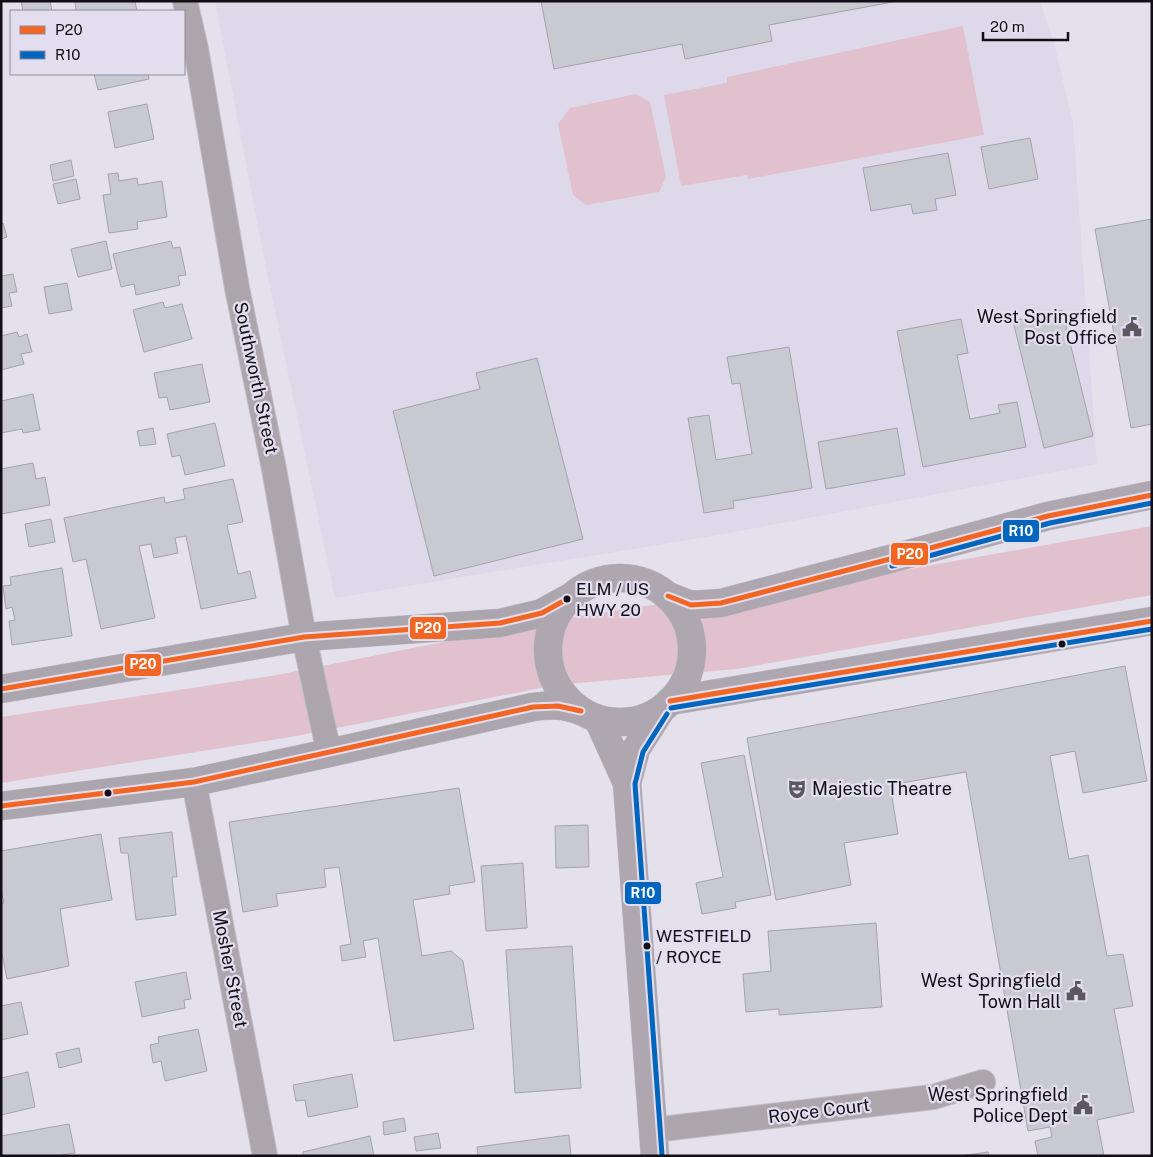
<svg xmlns="http://www.w3.org/2000/svg" width="1153" height="1157" font-family="'Public Sans',sans-serif">
<style>
.built{fill:#ded8eb}
.green{fill:#e1c1ce}
.building{fill:#c9c9d1;stroke:#a4a3ac}
.lines{fill:none;stroke-linecap:round;stroke-linejoin:round}
.minor-casing{stroke:#bfbcc4;stroke-width:26}
.secondary-casing{stroke:#bfbcc4;stroke-width:29}
.primary-casing{stroke:#bfbcc4;stroke-width:29}
.minor{stroke:#aca5ac;stroke-width:24}
.secondary{stroke:#aba5ad;stroke-width:28}
.primary{stroke:#aea7b0;stroke-width:28}
.bus-1-casing{stroke:#e3ddf0;stroke-width:9}
.bus-2-casing{stroke:#e3ddf0;stroke-width:9}
.bus-1{stroke:#f26522;stroke-width:5}
.bus-2{stroke:#0065bd;stroke-width:5}
.bus-dot{fill:#110f15;stroke:#e3ddf0;stroke-width:2}
.labels{text-anchor:middle;stroke-width:4.5;stroke-linejoin:round;paint-order:stroke}
.bus-label{font-size:17px;fill:#110f15;stroke:#e3ddf0;text-anchor:start}
.poi-label{font-size:18px;fill:#110f15;stroke:#e3ddf0;text-anchor:end}
.street-label{font-size:18px;fill:#110f15;stroke:#e3ddf0}
.line-badge{stroke:#e3ddf0;stroke-width:2}
.badge-label{font-size:14px;text-anchor:middle;font-weight:bold;fill:#fff}
</style>
<rect width="100%" height="100%" fill="#e4e1ec"/>
<path class="built" d="M215,1h825l14,42 19,80 24,341 -384,72 -378,62 -71,-340z"/>
<g class="green">
<path d="M963,26l21,109 -236,44 -1,-4 -66,11 -17,-91 63,-12v-6z"/>
<path d="M636,94l14,8 16,75 -7,15 -73,13 -13,-10 -15,-71 12,-16z"/>
<path d="M1152,526v69l-415,74 -181,16 -265,52 -290,46v-66l276,-42 277,-55 111,-17 239,-33z"/>
</g>
<g class="building">
<path d="M21,1h29l2,10h-29z"/>
<path d="M75,1h60l2,10h-61z"/>
<path d="M541,1h357l-129,24 3,16 -87,18 -3,-15 -128,25z"/>
<path d="M94,74h54l1,5 -51,11z"/>
<path d="M147,104l7,35 -39,9 -7,-36z"/>
<path d="M1030,138l8,41 -49,10 -8,-42z"/>
<path d="M948,153l8,42 -21,4 2,11 -24,4 -2,-10 -40,7 -8,-43z"/>
<path d="M71,160l3,16 -21,5 -3,-16z"/>
<path d="M118,173l1,8 18,-3 1,7 24,-4 5,36 -30,5 1,7 -29,4 -6,-38 8,-1 -3,-20z"/>
<path d="M76,179l4,20 -22,5 -5,-20z"/>
<path d="M1152,219v205l-21,4 -36,-199z"/>
<path d="M3,223l4,14 -6,2v-15z"/>
<path d="M106,241l6,28 -34,8 -7,-28z"/>
<path d="M171,241l2,7 7,-1 6,28 -8,1 2,9 -44,10 -2,-11 -13,3 -8,-33z"/>
<path d="M13,274l4,18 -8,1 3,13 -11,2v-32z"/>
<path d="M67,283l5,27 -23,4 -5,-27z"/>
<path d="M163,302l2,6 17,-4 10,35 -48,13 -11,-42z"/>
<path d="M1062,310l31,126 -49,12 -31,-127z"/>
<path d="M961,319l7,34 -11,2 13,64 30,-6 -2,-8 19,-3 9,45 -103,20 -26,-136z"/>
<path d="M17,332l2,5 8,-3 5,18 -11,2 3,10 -23,6v-34z"/>
<path d="M789,347l23,141 -79,13 1,7 -30,5 -16,-95 21,-3 7,45 36,-6 -12,-71 -8,1 -5,-27z"/>
<path d="M537,358l46,181 -149,37 -41,-165 87,-22 -4,-16z"/>
<path d="M202,364l8,38 -40,8 -3,-13 -8,1 -5,-25z"/>
<path d="M33,394l7,36 -17,3 -1,-4 -21,4v-32z"/>
<path d="M215,423l10,43 -40,9 -5,-20 -8,2 -5,-23z"/>
<path d="M153,428l3,16 -16,2 -3,-15z"/>
<path d="M897,428l8,47 -79,14 -8,-47z"/>
<path d="M33,463l3,16 9,-2 5,28 -49,9v-45z"/>
<path d="M233,479l10,43 -16,3 11,49 12,-3 6,27 -55,11 -15,-73 -11,2 3,15 -24,5 -3,-14 -12,2 16,72 -54,11 -15,-70 -13,3 -9,-44 100,-21 1,6 20,-4 -2,-10z"/>
<path d="M51,519l4,23 -26,5 -4,-23z"/>
<path d="M62,568l10,68 -60,9 -3,-24 6,-1 -3,-13 -6,2 -3,-23 8,-1 -1,-8z"/>
<path d="M1125,666l22,115 -64,12 -8,-42 -25,5 19,103 19,-4 19,101 16,-2 10,52 -19,3 20,103 -37,8 7,36h-66l-3,-15 17,-4 -2,-10 -22,4 -62,-359 -76,13 8,49 -54,9 7,42 -75,15 -29,-162z"/>
<path d="M744,755l27,140 -36,7 1,6 -34,6 -6,-31 27,-6 -22,-114z"/>
<path d="M459,788l16,94 -26,4 1,8 -37,6 9,56 29,-5 12,10 11,68 -80,12 -16,-103 -15,3 3,16 -24,4 -2,-15 11,-2 -12,-77 -15,2 2,18 -50,7 2,12 -35,6 -14,-90z"/>
<path d="M588,825l1,42 -33,1 -1,-42z"/>
<path d="M172,832l5,45h-5l4,38 -40,5 -8,-67h-7l-2,-15z"/>
<path d="M101,834l11,66 -52,9 9,57 -62,13 -6,-30v-46h3l-3,-13v-39z"/>
<path d="M523,863l4,65 -41,3 -5,-65z"/>
<path d="M876,923l6,84 -103,8v-6l-33,3 -3,-38 28,-3 -3,-40z"/>
<path d="M572,946l9,142 -66,5 -9,-143z"/>
<path d="M186,972l5,27 -7,1 1,8 -43,9 -7,-35z"/>
<path d="M21,1002l7,32 -27,6v-34z"/>
<path d="M198,1029l9,42 -42,10 -4,-20 -8,2 -3,-18 9,-2 -1,-6z"/>
<path d="M79,1048l3,14 -23,6 -3,-15z"/>
<path d="M28,1072l7,35 -34,8v-37z"/>
<path d="M352,1074l6,33 -50,10 -3,-17 -9,1 -3,-16z"/>
<path d="M404,1118l2,13 -22,4 -1,-13z"/>
<path d="M69,1124l6,29 -13,2v1h-61v-20z"/>
<path d="M438,1133l3,15 -25,3 -2,-14z"/>
<path d="M569,1135l2,21h-93l-1,-9z"/>
<path d="M370,1136l4,20h-71v-4z"/>
<path d="M988,1152l1,4h-29z"/>
</g>
<g class="lines">
<defs>
<g id="minor">
<path d="M185,1l11,48 41,239 37,181 30,168 25,116"/>
<path d="M194,782l71,374"/>
<path d="M653,1130l280,-33 50,-15"/>
</g>
<g id="secondary">
<path d="M1,689l303,-52 196,-14 42,-10 25,-14"/>
<path d="M1,806l193,-24 135,-29 204,-46c19,-3 31,-2 48,4"/>
</g>
<g id="primary">
<circle cx="620" cy="650" r="72"/>
<path d="M668,596l23,9 30,-2 169,-44 158,-43 104,-21"/>
<path d="M670,701l482,-80"/>
<path d="M599,721l28,62"/>
<path d="M655,1156l-28,-373 9,-34 25,-39"/>
</g>
</defs>
<use href="#minor" class="minor-casing"/>
<use href="#secondary" class="secondary-casing"/>
<use href="#primary" class="primary-casing"/>
<use href="#minor" class="minor"/>
<use href="#secondary" class="secondary"/>
<use href="#primary" class="primary"/>
<defs>
<g id="bus-1">
<path d="M668,596l23,9 30,-2 169,-44 158,-43 104,-21"/>
<path d="M1,689l303,-52 196,-14 42,-10 25,-14"/>
<path d="M670,701l482,-80"/>
<path d="M1,806l193,-24 339,-75 25,-1 23,5"/>
</g>
<g id="bus-2">
<path d="M892,566l158,-43 102,-20"/>
<path d="M671,708l481,-79"/>
<path d="M662,1155l-27,-371 8,-32 24,-38"/>
</g>
</defs>
<use href="#bus-1" class="bus-1-casing"/>
<use href="#bus-2" class="bus-2-casing"/>
<use href="#bus-1" class="bus-1"/>
<use href="#bus-2" class="bus-2"/>
</g>
<defs>
<symbol id="civic-bare" viewBox="-9 -9 18 18"><path d="M-.6-6.5H3V-4.5H.6V-3L4-1V1h2V6H-6V1h2V-1L-.6-3ZM-1.2 2.5V6h2.4V2.5Z" fill="#5b5860" stroke="#e3ddf0" stroke-width="2.5" paint-order="stroke"/></symbol>
<symbol id="theatre-bare" viewBox="-9 -9 18 18"><path d="M-5-5.5Q0-4 5-5.5V0Q5 5 0 6Q-5 5-5 0ZM-3.3-2.5H-1v1.5H-3.3ZM1-2.5H3.3v1.5H1ZM-2.8 1Q0 5.5 2.8 1Z" fill="#5b5860" stroke="#e3ddf0" stroke-width="2.5" paint-order="stroke"/></symbol>
</defs>
<g fill-rule="evenodd">
<use href="#civic-bare" x="1118" y="313" width="28" height="28"/>
<use href="#theatre-bare" x="783" y="775" width="28" height="28"/>
<use href="#civic-bare" x="1062" y="977" width="28" height="28"/>
<use href="#civic-bare" x="1069" y="1091" width="28" height="28"/>
</g>
<g class="bus-dot">
<circle cx="567" cy="599" r="4.5"/>
<circle cx="1062" cy="644" r="4.5"/>
<circle cx="108" cy="793" r="4.5"/>
<circle cx="647" cy="946" r="4.5"/>
</g>
<g class="labels">
<g class="bus-label">
<text x="576" y="595">ELM / US<tspan x="576" dy="21">HWY 20</tspan></text>
<text x="656" y="942">WESTFIELD<tspan x="656" dy="21">/ ROYCE</tspan></text>
</g>
<g class="poi-label">
<text x="1117" y="323">West Springfield<tspan x="1117" dy="21">Post Office</tspan></text>
<text x="812" y="795" text-anchor="start">Majestic Theatre</text>
<text x="1061" y="987">West Springfield<tspan x="1061" dy="21">Town Hall</tspan></text>
<text x="1068" y="1101">West Springfield<tspan x="1068" dy="21">Police Dept</tspan></text>
</g>
<g class="street-label">
<text transform="translate(256 378) rotate(78)" y="6">Southworth Street</text>
<text transform="translate(230 969) rotate(79)" y="6">Mosher Street</text>
<text transform="translate(819 1111) rotate(-7)" y="6">Royce Court</text>
</g>
</g>
<g class="line-badge">
<rect x="1002" y="519" width="38" height="24" rx="5" fill="#0065bd"/>
<rect x="890" y="542" width="39" height="24" rx="5" fill="#f26522"/>
<rect x="409" y="616" width="38" height="24" rx="5" fill="#f26522"/>
<rect x="124" y="653" width="38" height="24" rx="5" fill="#f26522"/>
<rect x="624" y="881" width="38" height="24" rx="5" fill="#0065bd"/>
</g>
<g class="badge-label">
<text x="1021" y="536">R10</text>
<text x="910" y="559">P20</text>
<text x="428" y="633">P20</text>
<text x="143" y="669">P20</text>
<text x="643" y="898">R10</text>
</g>
<rect width="1153" height="1157" fill="none" stroke="#110f15" stroke-width="5"/>
<rect x="10" y="10" width="175" height="65" fill="#e3ddf0" stroke="#8f8b98"/>
<rect x="20" y="26" width="25" height="8" fill="#f26522" stroke="#8f8b98"/>
<text x="55" y="35" font-size="15" fill="#110f15">P20</text>
<rect x="20" y="51" width="25" height="8" fill="#0065bd" stroke="#8f8b98"/>
<text x="55" y="60" font-size="15" fill="#110f15">R10</text>
<path d="M983 32v8h85v-8" fill="none" stroke="#110f15" stroke-width="2.5"/>
<text x="990" y="32" font-size="15" fill="#110f15" stroke="#e3ddf0" stroke-width="4" paint-order="stroke">20 m</text>
</svg>
